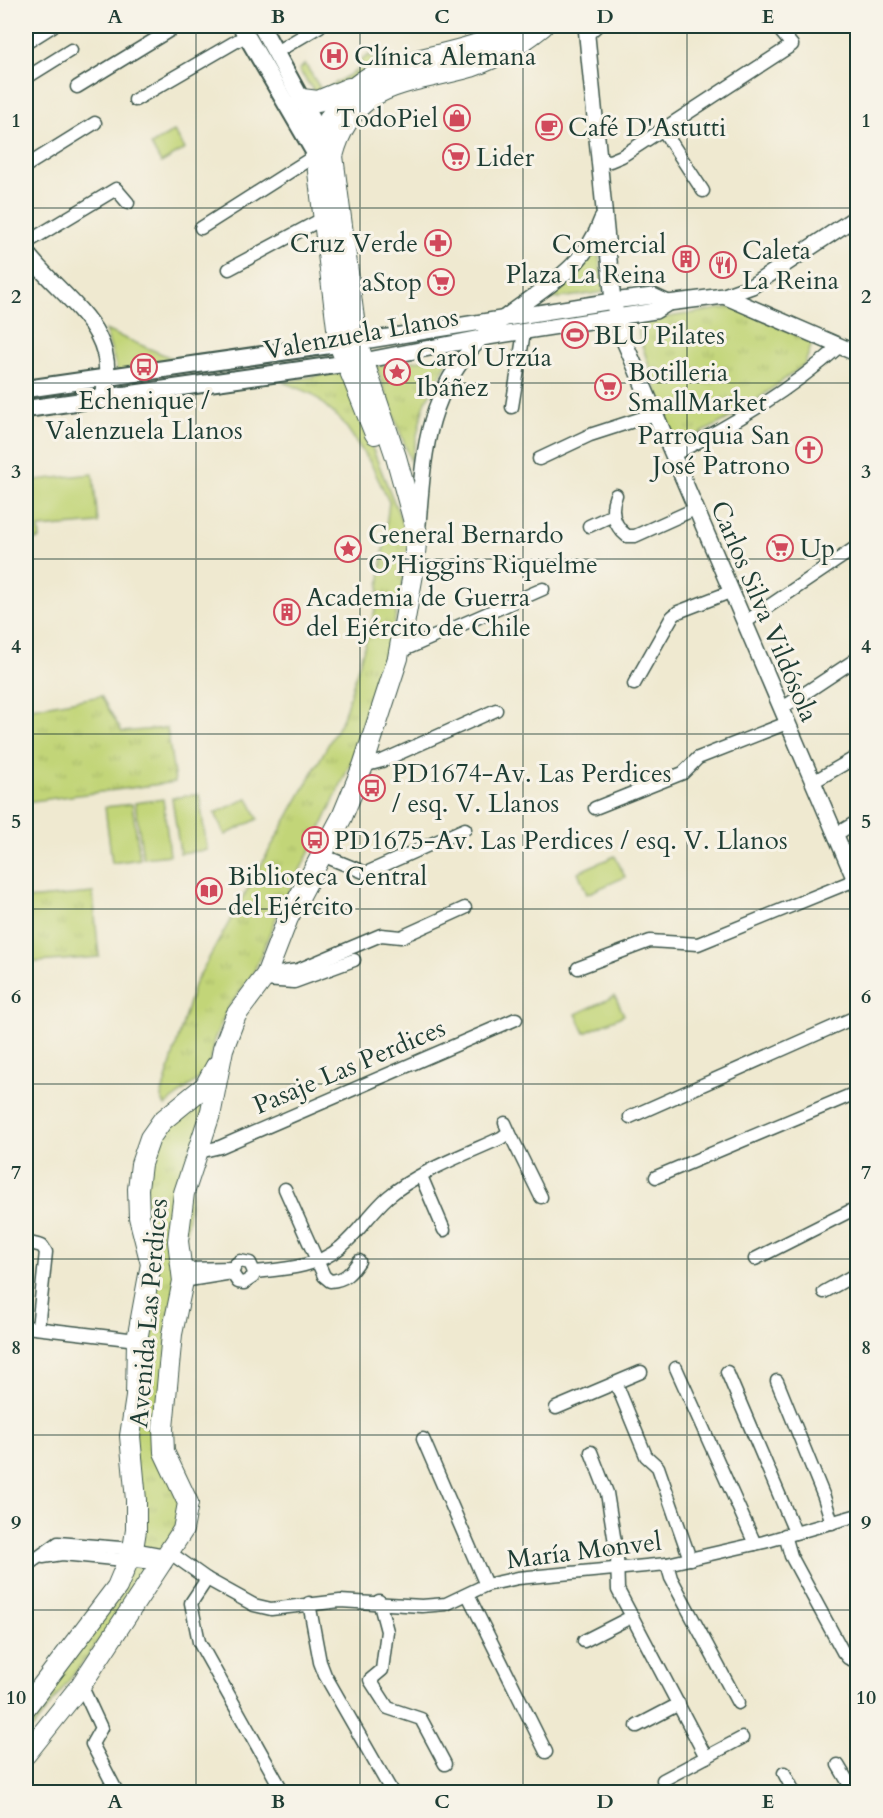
<svg xmlns="http://www.w3.org/2000/svg" width="883" height="1818" font-family="Cardo,serif">
<style>
.grass{fill:#c2d578;stroke:#708956;stroke-width:1.5}
.park{fill:url(#park-tufts);stroke:#708956;stroke-width:1.5}
.lines{fill:none;stroke-linecap:round;stroke-linejoin:round}
.minor-casing{stroke:#3e574b;stroke-width:15}
.tertiary-casing{stroke:#3e574b;stroke-width:18}
.secondary-casing{stroke:#3e574b;stroke-width:20}
.primary-casing{stroke:#3e574b;stroke-width:22}
.minor{stroke:#fff;stroke-width:12}
.tertiary{stroke:#fff;stroke-width:15}
.secondary{stroke:#fff;stroke-width:16}
.primary{stroke:#fff;stroke-width:20}
.grid{fill:none;stroke:#1f3d34;stroke-width:1.5;stroke-opacity:0.55}
.labels{text-anchor:middle;stroke-width:6;stroke-linejoin:round;paint-order:stroke}
.poi-label{font-size:26px;fill:#1f3d34;stroke:#f7f3e8;text-anchor:start}
.street-label{font-size:26px;fill:#1f3d34;stroke:#f7f3e8}
.neatline{fill:none;stroke:#1f3d34;stroke-width:2}
.grid-label{font-size:20px;text-anchor:middle;font-weight:bold;fill:#1f3d34}
</style>
<defs>
<pattern id="park-tufts" width="24" height="20" patternUnits="userSpaceOnUse" patternTransform="scale(1.5)"><rect width="24" height="20" fill="#c2d578"/><path d="M3 7l-1-3M5 7V3M7 7l1-3M15 17l-1-3M17 17v-4M19 17l1-3" fill="none" stroke="#a6b868"/></pattern>
</defs>
<rect width="100%" height="100%" fill="#f7f3e8"/>
<filter id="ink" filterUnits="userSpaceOnUse"><feTurbulence type="fractalNoise" baseFrequency=".0167" numOctaves="2"/><feDisplacementMap in="SourceGraphic" scale="12" xChannelSelector="R" yChannelSelector="G"/><feConvolveMatrix kernelMatrix="1 2 1 2 8 2 1 2 1" color-interpolation-filters="sRGB"/></filter>
<filter id="wash" filterUnits="userSpaceOnUse"><feTurbulence type="fractalNoise" baseFrequency=".008" numOctaves="4" result="noise"/><feDisplacementMap in="SourceGraphic" scale="24" xChannelSelector="R" yChannelSelector="G"/><feGaussianBlur stdDeviation="1.35" result="paint"/><feColorMatrix in="noise" values="0 0 0 0 0 0 0 0 0 0 0 0 0 0 0 0 0 1.4 0 .05"/><feComposite in="paint" operator="in"/></filter>
<g filter="url(#wash)">
<rect width="100%" height="100%" fill="#efe9d0"/>
<g class="grass">
<path d="M369,55l10,10 -61,32 -19,-27 6,-6 17,27 41,-24 -3,-6z"/>
<path d="M174,131l11,18 -24,14 -10,-18z"/>
<path d="M597,243l7,49 -67,9z"/>
<path d="M105,330l81,34 -67,12z"/>
<path d="M26,460h6l3,20 58,-6 5,49 -59,5 1,11 -14,2z"/>
<path d="M199,794l8,56 -27,3 -8,-55z"/>
<path d="M248,798l10,21 -33,16 -10,-22z"/>
<path d="M163,799l7,56 -27,3 -8,-55z"/>
<path d="M132,804l8,55 -28,4 -7,-56z"/>
<path d="M615,856l10,21 -38,17 -9,-22z"/>
<path d="M615,996l9,19 -39,18 -9,-19z"/>
</g>
<g class="park">
<path d="M737,306l75,37 -7,21 -66,49 -64,34 -36,-112 -1,-13z"/>
<path d="M451,356l-27,49 -13,57 -35,-96z"/>
<path d="M337,372l6,4 66,163 -4,33 -16,75 -33,104 -41,90 -36,70 -26,63 -25,34 -14,32 -6,31 -43,35 -4,-9 33,-112 149,-267 34,-114 12,-102 -18,-38 -28,-42 -31,-28 -29,-12z"/>
<path d="M101,696l21,36 45,-4 8,54 -149,20v-93z"/>
<path d="M93,893l6,64 -73,6v-64z"/>
<path d="M207,1084l-49,346 27,82 -35,62 -124,163v-22l104,-145 1,-126 14,-137 -4,-90 13,-80z"/>
</g>
</g>
<g filter="url(#ink)">
<g class="lines">
<defs>
<g id="minor">
<path d="M588,34l9,-8"/>
<path d="M26,43l27,-17"/>
<path d="M276,52l44,-26"/>
<path d="M26,78l45,-28"/>
<path d="M77,87l100,-61"/>
<path d="M135,100l112,-65"/>
<path d="M663,130l40,61"/>
<path d="M598,160l12,1 12,-5 170,-111 -16,-19"/>
<path d="M26,166l69,-43"/>
<path d="M201,228l115,-73"/>
<path d="M26,243l90,-54 12,14"/>
<path d="M229,269l93,-50"/>
<path d="M512,407l12,-75"/>
<path d="M673,455c60,-31 116,-64 167,-109"/>
<path d="M539,459l51,-24 65,-21"/>
<path d="M616,495c-6,15 -3,30 11,41h8l60,-27"/>
<path d="M589,526l24,-11"/>
<path d="M744,623l114,-77"/>
<path d="M399,652l144,-63"/>
<path d="M634,684l38,-67 6,-5 52,-20"/>
<path d="M781,709l77,-51"/>
<path d="M363,766l19,-5 114,-51"/>
<path d="M813,782l45,-26"/>
<path d="M595,808l88,-35 15,-15 89,-35"/>
<path d="M835,835l23,-14"/>
<path d="M322,855l44,18 99,-44"/>
<path d="M578,968l72,-27 48,3 157,-64"/>
<path d="M266,975l32,-5 83,-35 20,2 64,-29"/>
<path d="M264,980l30,2 60,-22"/>
<path d="M630,1117l228,-101"/>
<path d="M509,1132l32,65"/>
<path d="M199,1152l21,-5 296,-128"/>
<path d="M421,1176l23,54"/>
<path d="M656,1177l202,-85"/>
<path d="M285,1189l39,87 6,5c15,-1 21,-8 29,-20"/>
<path d="M26,1242l16,4 4,6 -8,76"/>
<path d="M755,1259l103,-52"/>
<path d="M183,1269l50,-1"/>
<path d="M254,1272c30,-3 62,-4 87,-25 17,-14 30,-35 47,-50 29,-25 78,-43 113,-59l8,-6 -4,-9"/>
<path d="M232,1273l4,-9 4,-3 10,2 4,9"/>
<path d="M232,1273l6,9 6,1 9,-6 1,-5"/>
<path d="M183,1281l49,-8"/>
<path d="M824,1292l34,-19"/>
<path d="M26,1327l111,13"/>
<path d="M676,1368l79,176"/>
<path d="M727,1372l68,160"/>
<path d="M777,1381l47,116 8,26"/>
<path d="M616,1383l30,73 12,11 32,92"/>
<path d="M556,1408l85,-36"/>
<path d="M423,1439l63,146"/>
<path d="M591,1452l16,41 10,62 1,35 88,167"/>
<path d="M785,1535l6,21 52,96 5,6 10,4"/>
<path d="M43,1557l19,-3 103,10"/>
<path d="M667,1564l4,14 67,125"/>
<path d="M26,1566l32,-23 75,6 43,8 31,22 47,26 17,4 69,-8 82,5 24,-2 40,-19 32,-7 149,-14 97,-22 94,-27"/>
<path d="M207,1579l-16,24 8,39 84,150"/>
<path d="M468,1595l78,157"/>
<path d="M379,1601l8,30 -5,39 -12,10 18,28 33,11 24,45"/>
<path d="M309,1603l11,59 5,13 67,117"/>
<path d="M584,1641l47,-24"/>
<path d="M81,1685l20,43 -9,16 25,48"/>
<path d="M637,1726l42,-22"/>
<path d="M838,1765l16,27"/>
<path d="M784,1773l10,19"/>
<path d="M663,1780l79,-42"/>
</g>
<g id="tertiary">
<path d="M586,26l27,275 9,35 236,551"/>
<path d="M26,252c35,47 99,78 76,146"/>
<path d="M724,296l134,58"/>
<path d="M357,342l256,-41 40,-5 15,7"/>
<path d="M363,361l118,-23 174,-27 13,-8 56,-7 28,-10 106,-70"/>
<path d="M418,524c6,-73 8,-130 63,-186 41,-42 100,-58 121,-119"/>
</g>
<g id="secondary">
<path d="M241,26l75,129 8,1"/>
<path d="M261,26l66,120"/>
<path d="M26,389l325,-47"/>
<path d="M26,409l331,-47"/>
</g>
<g id="primary">
<path d="M302,99l16,2 31,-13"/>
<path d="M375,434l-36,-90 -23,-189c28,-116 122,-80 200,-129"/>
<path d="M26,1707l91,-120 16,-38 3,-19v-30l-6,-64 6,-39 1,-57 14,-76 -12,-47 -1,-28 3,-25 9,-26 12,-17 43,-35 11,-20"/>
<path d="M26,1754l55,-69 102,-155 5,-27 -24,-51 -1,-24 9,-94 11,-53 -5,-40 6,-48 27,-82 12,-62 13,-34 30,-40 22,-57 54,-101 21,-51 35,-108 15,-84 4,-41 -21,-76 -39,-115 -24,-186c20,-77 76,-71 138,-89 27,-9 50,-23 72,-41"/>
</g>
</defs>
<use href="#minor" class="minor-casing"/>
<use href="#tertiary" class="tertiary-casing"/>
<use href="#secondary" class="secondary-casing"/>
<use href="#primary" class="primary-casing"/>
<use href="#minor" class="minor"/>
<use href="#tertiary" class="tertiary"/>
<use href="#secondary" class="secondary"/>
<use href="#primary" class="primary"/>
</g>
</g>
<path class="grid" d="M196,26v1766M360,26v1766M523,26v1766M687,26v1766M26,208h832M26,383h832M26,559h832M26,734h832M26,909h832M26,1084h832M26,1259h832M26,1435h832M26,1610h832"/>
<defs>
<symbol id="hospital-ring" viewBox="-11 -11 22 22"><circle r="9.5" fill="#f7f3e8" stroke="#d1495b" stroke-width="1.5"/><path d="M-5-5h3v3.5h4V-5h3V5h-3V1.5h-4V5h-3Z" fill="#d1495b"/></symbol>
<symbol id="shop-ring" viewBox="-11 -11 22 22"><circle r="9.5" fill="#f7f3e8" stroke="#d1495b" stroke-width="1.5"/><path d="M-5-2.5h2.3a2.7 3.5 0 0 1 5.4 0H5L5.5 6h-11ZM-1.5-2.5h3a1.5 2.3 0 0 0-3 0Z" fill="#d1495b"/></symbol>
<symbol id="cafe-ring" viewBox="-11 -11 22 22"><circle r="9.5" fill="#f7f3e8" stroke="#d1495b" stroke-width="1.5"/><path d="M-5.5-4.5H6V0H3Q3 3.5 0 3.5H-2.5Q-5.5 3.5-5.5 0ZM3-3.2v2h1.7v-2ZM-6 4.5H4V6H-6Z" fill="#d1495b"/></symbol>
<symbol id="supermarket-ring" viewBox="-11 -11 22 22"><circle r="9.5" fill="#f7f3e8" stroke="#d1495b" stroke-width="1.5"/><path d="M-6-5.5h2.5l.6 2H6L4.5 2H-2.5L-4.4-4H-6ZM-1.5 3.2a1.3 1.3 0 1 0 .1 0ZM3 3.2a1.3 1.3 0 1 0 .1 0Z" fill="#d1495b"/></symbol>
<symbol id="pharmacy-ring" viewBox="-11 -11 22 22"><circle r="9.5" fill="#f7f3e8" stroke="#d1495b" stroke-width="1.5"/><path d="M-2-6h4v4h4v4h-4v4h-4v-4h-4v-4h4Z" fill="#d1495b"/></symbol>
<symbol id="building-ring" viewBox="-11 -11 22 22"><circle r="9.5" fill="#f7f3e8" stroke="#d1495b" stroke-width="1.5"/><path d="M-4-6H4V6H1V3H-1V6H-4ZM-2.5-4.3h1.7v1.8h-1.7ZM.8-4.3h1.7v1.8H.8ZM-2.5-1h1.7V.8h-1.7ZM.8-1h1.7V.8H.8Z" fill="#d1495b"/></symbol>
<symbol id="restaurant-ring" viewBox="-11 -11 22 22"><circle r="9.5" fill="#f7f3e8" stroke="#d1495b" stroke-width="1.5"/><path d="M-5-6h1v4h1v-4h1v4h1v-4h1v5L-1.5 .5V6h-2V.5L-5-1ZM5-6V6H3V1.5H1.5Q1.5-4 5-6Z" fill="#d1495b"/></symbol>
<symbol id="stadium-ring" viewBox="-11 -11 22 22"><circle r="9.5" fill="#f7f3e8" stroke="#d1495b" stroke-width="1.5"/><path d="M0-5a6.5 5 0 1 0 0 10a6.5 5 0 1 0 0-10ZM-3.5-1.8h7v3.6h-7Z" fill="#d1495b"/></symbol>
<symbol id="bus-ring" viewBox="-11 -11 22 22"><circle r="9.5" fill="#f7f3e8" stroke="#d1495b" stroke-width="1.5"/><path d="M-5-6H5V4H4V6H2V4H-2V6H-4V4H-5ZM-3.5-4V0h7V-4ZM-3.5 1.2v1.5H-2V1.2ZM2 1.2v1.5H3.5V1.2Z" fill="#d1495b"/></symbol>
<symbol id="sight-ring" viewBox="-11 -11 22 22"><circle r="9.5" fill="#f7f3e8" stroke="#d1495b" stroke-width="1.5"/><path d="M0-6L1.8-2.2L6-1.7L2.9 1.2L3.7 5.4L0 3.3L-3.7 5.4L-2.9 1.2L-6-1.7L-1.8-2.2Z" fill="#d1495b"/></symbol>
<symbol id="church-ring" viewBox="-11 -11 22 22"><circle r="9.5" fill="#f7f3e8" stroke="#d1495b" stroke-width="1.5"/><path d="M-1.2-6h2.4v3.5h3.3v2.4h-3.3V6h-2.4V-.1h-3.3v-2.4h3.3Z" fill="#d1495b"/></symbol>
<symbol id="library-ring" viewBox="-11 -11 22 22"><circle r="9.5" fill="#f7f3e8" stroke="#d1495b" stroke-width="1.5"/><path d="M-6-4Q-3-5.5-.7-3.5V5Q-3 3-6 4ZM6-4Q3-5.5 .7-3.5V5Q3 3 6 4Z" fill="#d1495b"/></symbol>
</defs>
<g fill-rule="evenodd">
<use href="#hospital-ring" x="319" y="41" width="30" height="30"/>
<use href="#shop-ring" x="442" y="103" width="30" height="30"/>
<use href="#cafe-ring" x="534" y="112" width="30" height="30"/>
<use href="#supermarket-ring" x="441" y="142" width="30" height="30"/>
<use href="#pharmacy-ring" x="423" y="228" width="30" height="30"/>
<use href="#building-ring" x="671" y="244" width="30" height="30"/>
<use href="#restaurant-ring" x="708" y="250" width="30" height="30"/>
<use href="#supermarket-ring" x="426" y="267" width="30" height="30"/>
<use href="#stadium-ring" x="560" y="320" width="30" height="30"/>
<use href="#bus-ring" x="129" y="352" width="30" height="30"/>
<use href="#sight-ring" x="382" y="357" width="30" height="30"/>
<use href="#supermarket-ring" x="593" y="372" width="30" height="30"/>
<use href="#church-ring" x="794" y="435" width="30" height="30"/>
<use href="#supermarket-ring" x="765" y="533" width="30" height="30"/>
<use href="#sight-ring" x="333" y="534" width="30" height="30"/>
<use href="#building-ring" x="272" y="597" width="30" height="30"/>
<use href="#bus-ring" x="357" y="773" width="30" height="30"/>
<use href="#bus-ring" x="300" y="825" width="30" height="30"/>
<use href="#library-ring" x="194" y="876" width="30" height="30"/>
</g>
<g class="labels">
<g class="poi-label">
<text x="354" y="65">Clínica Alemana</text>
<text x="438" y="127" text-anchor="end">TodoPiel</text>
<text x="568" y="136">Café D'Astutti</text>
<text x="476" y="166">Lider</text>
<text x="418" y="252" text-anchor="end">Cruz Verde</text>
<text x="666" y="253" text-anchor="end">Comercial<tspan x="666" dy="30">Plaza La Reina</tspan></text>
<text x="742" y="259">Caleta<tspan x="742" dy="30">La Reina</tspan></text>
<text x="422" y="291" text-anchor="end">aStop</text>
<text x="594" y="344">BLU Pilates</text>
<text x="416" y="366">Carol Urzúa<tspan x="416" dy="30">Ibáñez</tspan></text>
<text x="628" y="381">Botilleria<tspan x="628" dy="30">SmallMarket</tspan></text>
<text x="144" y="409" text-anchor="middle">Echenique /<tspan x="144" dy="30">Valenzuela Llanos</tspan></text>
<text x="790" y="444" text-anchor="end">Parroquia San<tspan x="790" dy="30">José Patrono</tspan></text>
<text x="368" y="543">General Bernardo<tspan x="368" dy="30">O’Higgins Riquelme</tspan></text>
<text x="800" y="557">Up</text>
<text x="306" y="606">Academia de Guerra<tspan x="306" dy="30">del Ejército de Chile</tspan></text>
<text x="392" y="782">PD1674-Av. Las Perdices<tspan x="392" dy="30">/ esq. V. Llanos</tspan></text>
<text x="334" y="849">PD1675-Av. Las Perdices / esq. V. Llanos</text>
<text x="228" y="885">Biblioteca Central<tspan x="228" dy="30">del Ejército</tspan></text>
</g>
<g class="street-label">
<text transform="translate(361 333) rotate(-10)" y="9">Valenzuela Llanos</text>
<text transform="translate(765 611) rotate(67)" y="9">Carlos Silva Vildósola</text>
<text transform="translate(349 1066) rotate(-23)" y="9">Pasaje Las Perdices</text>
<text transform="translate(148 1313) rotate(-85)" y="9">Avenida Las Perdices</text>
<text transform="translate(584 1550) rotate(-7)" y="9">María Monvel</text>
</g>
</g>
<rect width="883" height="1818" fill="none" stroke="#f7f3e8" stroke-width="66"/>
<rect x="33" y="33" width="817" height="1752" class="neatline"/>
<g class="grid-label">
<text x="115" y="23">A</text>
<text x="278" y="23">B</text>
<text x="442" y="23">C</text>
<text x="605" y="23">D</text>
<text x="768" y="23">E</text>
<text x="16" y="127">1</text>
<text x="866" y="127">1</text>
<text x="16" y="303">2</text>
<text x="866" y="303">2</text>
<text x="16" y="478">3</text>
<text x="866" y="478">3</text>
<text x="16" y="653">4</text>
<text x="866" y="653">4</text>
<text x="16" y="828">5</text>
<text x="866" y="828">5</text>
<text x="16" y="1003">6</text>
<text x="866" y="1003">6</text>
<text x="16" y="1179">7</text>
<text x="866" y="1179">7</text>
<text x="16" y="1354">8</text>
<text x="866" y="1354">8</text>
<text x="16" y="1529">9</text>
<text x="866" y="1529">9</text>
<text x="16" y="1704">10</text>
<text x="866" y="1704">10</text>
<text x="115" y="1808">A</text>
<text x="278" y="1808">B</text>
<text x="442" y="1808">C</text>
<text x="605" y="1808">D</text>
<text x="768" y="1808">E</text>
</g>
</svg>
